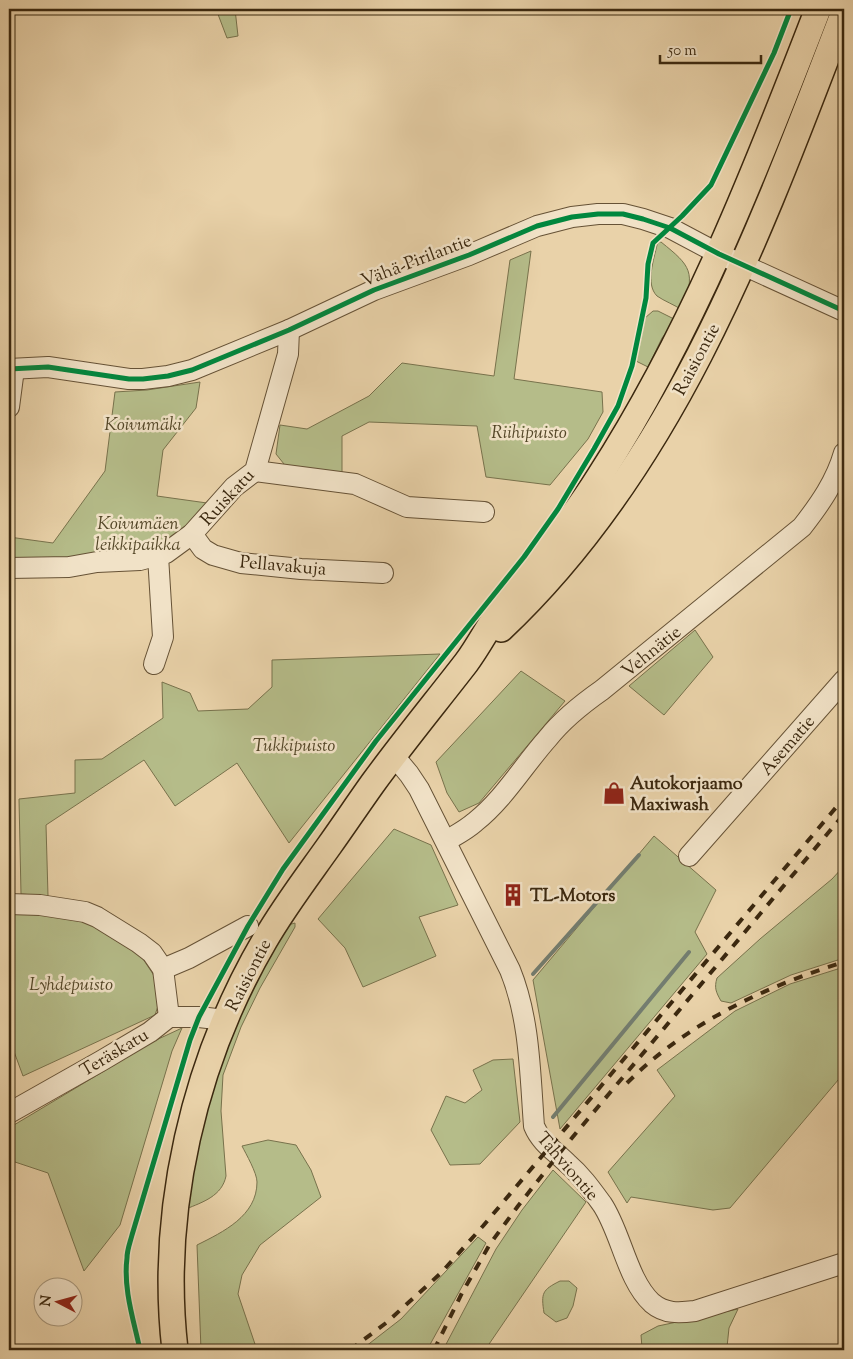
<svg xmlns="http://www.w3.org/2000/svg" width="853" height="1359" font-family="'Sorts Mill Goudy',serif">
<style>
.green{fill:#b5bc89;stroke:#78724c}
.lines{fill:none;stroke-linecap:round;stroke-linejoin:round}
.stream{stroke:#737d70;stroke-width:4}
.minor-casing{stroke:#665236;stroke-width:22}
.major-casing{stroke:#3b280f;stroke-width:28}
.minor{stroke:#f1e2c7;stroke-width:20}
.major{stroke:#e9d2a9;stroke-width:25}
.rail{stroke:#3b280f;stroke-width:4;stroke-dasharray:9 9;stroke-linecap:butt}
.cycleway-casing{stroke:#f1e2c7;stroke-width:8}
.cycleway{stroke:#00873e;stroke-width:5}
.labels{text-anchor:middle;stroke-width:5;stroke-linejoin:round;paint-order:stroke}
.street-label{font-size:18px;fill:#3b280f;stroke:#f1e2c7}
.park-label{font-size:18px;font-style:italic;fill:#534627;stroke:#f1e2c7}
.poi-label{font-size:18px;font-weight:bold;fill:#3b280f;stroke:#f1e2c7;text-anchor:start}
</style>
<rect width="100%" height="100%" fill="#e9d2a9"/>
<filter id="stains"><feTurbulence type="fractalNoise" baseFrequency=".004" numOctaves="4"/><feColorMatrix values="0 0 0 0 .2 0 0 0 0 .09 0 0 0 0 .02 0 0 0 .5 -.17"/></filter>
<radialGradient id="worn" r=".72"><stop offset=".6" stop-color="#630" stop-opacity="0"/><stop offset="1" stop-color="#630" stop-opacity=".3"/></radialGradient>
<g class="green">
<path d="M216,9h19l3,27 -11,2z"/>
<path d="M659,242h2c30,24 35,30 21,68 -7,-5 -18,-9 -25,-14 -12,-12 -3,-37 0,-51z"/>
<path d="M531,251l-17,128 88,13 1,20 -15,27 -38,46 -64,-8 -9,-51 -108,-4 -27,14v43l-54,-10 -12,-15 4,-29 27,4 62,-33 33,-33 92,13 16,-116z"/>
<path d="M653,311h5l18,9 -14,18 -14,29 -12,-6 9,-43z"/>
<path d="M200,382l-4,26 -33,42 -6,46 50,7 -26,34 -42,20 -130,4v-24l44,6 52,-72 10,-79 32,-2z"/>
<path d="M695,630l18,27 -49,58 -35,-29z"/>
<path d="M440,654l-151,189 -52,-80 -62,43 -31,-46 -98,65 2,71 -27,-2 -2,-95 56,-6v-33l27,-1 61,-41 -1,-36 28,11 8,18 50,-2 24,-22v-27z"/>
<path d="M521,671l44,30 -86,102 -20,9 -12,-19 -11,-31z"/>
<path d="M394,829l37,16 27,60 -39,12 17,39 -73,31 -18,-39 -27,-29z"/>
<path d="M654,836l62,54 -21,42 12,22 -147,175 -27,-149z"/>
<path d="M844,866v92l-53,17 -60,28 -10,-2c-5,-9 -7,-13 -4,-23l43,-39 72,-60z"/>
<path d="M9,908l69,9 63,39 12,18 6,16v13l-4,12 -132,61 -14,-38z"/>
<path d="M295,923v4l-35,61 -19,39 -18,48 -2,36 5,65c-4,20 -23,26 -40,33l11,-74 25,-76 31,-75 35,-59z"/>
<path d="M844,967v106l-114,135 -17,2 -82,-13 -4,6 -19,-31 67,-76 -18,-26 78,-59 55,-27z"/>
<path d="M182,1028l-10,23 -52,174 -36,46 -36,-98 -39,-13v-32l145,-87z"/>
<path d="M513,1059l7,63 -40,42 -30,1 -19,-35 15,-34 19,7 17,-13 -9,-20 20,-10z"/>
<path d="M268,1140l28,5 15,25 10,27 -61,48 -18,30 -4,19 19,56h-56l-4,-105c26,-13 60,-29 60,-63 0,-9 -11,-28 -15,-36z"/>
<path d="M553,1170l33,32 -101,148h-42l53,-101 26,-39z"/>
<path d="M478,1237l8,6 -59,107h-66l40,-31z"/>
<path d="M560,1281h9l8,7 -4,18 -6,12 -11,4 -12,-9c-3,-20 -2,-23 16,-32z"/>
<path d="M738,1309l-9,19 -2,19 -11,3h-68l-6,-2 -1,-13 17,-9z"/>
</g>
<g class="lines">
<g class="stream">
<path d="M533,974l106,-119"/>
<path d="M553,1117l136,-165"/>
</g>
<defs>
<g id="minor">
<path d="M9,369l39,-2 81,12h14l25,-3 24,-6 97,-40 85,-40 95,-35 68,-29 35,-9 26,-3h25l20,5 27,9 49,26 125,57"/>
<path d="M9,407l5,-38"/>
<path d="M255,471l100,13 52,23 77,5"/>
<path d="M192,534l11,15 10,6 28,8 60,6 82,4"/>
<path d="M9,568l60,-1 28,-5 43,-2 26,-7 26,-19 42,-47 21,-16 33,-117 1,-24"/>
<path d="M154,664l9,-27 -5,-81"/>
<path d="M394,756l15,18 10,15 91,181c20,49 20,104 24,156 7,17 21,25 33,37 14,12 24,26 35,41 19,28 25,76 50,99 13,11 27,10 43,8l149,-48"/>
<path d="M446,841c10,-6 20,-11 29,-19 29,-23 48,-56 73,-84 15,-19 34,-34 54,-48l200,-163c18,-23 34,-46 42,-74"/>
<path d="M689,856l155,-176"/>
<path d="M9,904l31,1 45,7 12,5 42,26 13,10 11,16 6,48"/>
<path d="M163,969l26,-11 59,-32"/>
<path d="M9,1113l92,-52 49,-29 19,-15h30l26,3"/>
</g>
<g id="major">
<path d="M501,629c175,-165 259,-398 343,-617"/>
<path d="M175,1350c-16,-139 19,-289 90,-410 19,-33 42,-63 64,-94 15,-21 29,-42 44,-63 30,-41 62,-80 93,-120 15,-20 26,-44 42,-64 31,-40 64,-79 91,-122 94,-146 157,-307 219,-468"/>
</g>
</defs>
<use href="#minor" class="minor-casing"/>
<use href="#major" class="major-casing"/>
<use href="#minor" class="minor"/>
<use href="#major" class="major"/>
<g class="rail">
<path d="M627,1083c60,-60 137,-96 217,-121"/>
<path d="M350,1350l36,-27 55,-50 42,-47 361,-428"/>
<path d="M434,1350l28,-57 28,-49 28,-38 48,-61 278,-331"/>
</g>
<defs>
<g id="cycleway">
<path d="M9,369l39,-2 81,12h14l25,-3 24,-6 97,-40 85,-40 95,-35 68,-29 35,-9 26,-3h25l20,5 27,9 49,26 125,57"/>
<path d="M140,1350c-6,-29 -17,-61 -13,-92 0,-8 3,-15 5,-23l58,-195 9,-23 49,-91 35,-57 93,-128 148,-184 34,-48 36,-60 24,-43 14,-40 14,-68 2,-34 5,-21 29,-27 29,-31 63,-132 17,-44"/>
</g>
</defs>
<use href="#cycleway" class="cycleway-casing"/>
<use href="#cycleway" class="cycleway"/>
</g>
<defs>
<symbol id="shop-bare" viewBox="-9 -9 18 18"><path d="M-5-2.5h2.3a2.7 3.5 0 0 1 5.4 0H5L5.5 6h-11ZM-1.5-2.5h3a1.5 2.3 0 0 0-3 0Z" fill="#8f2418" stroke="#f1e2c7" stroke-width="2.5" paint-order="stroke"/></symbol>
<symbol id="building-bare" viewBox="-9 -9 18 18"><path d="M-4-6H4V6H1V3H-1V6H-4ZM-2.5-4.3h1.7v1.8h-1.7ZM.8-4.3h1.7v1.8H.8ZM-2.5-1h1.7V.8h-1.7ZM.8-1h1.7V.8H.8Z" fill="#8f2418" stroke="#f1e2c7" stroke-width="2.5" paint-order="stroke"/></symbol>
</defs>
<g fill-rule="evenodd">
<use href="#shop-bare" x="598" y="777" width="32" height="32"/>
<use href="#building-bare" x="497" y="879" width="32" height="32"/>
</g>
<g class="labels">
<g class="street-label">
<text transform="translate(416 260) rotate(-21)" y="6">Vähä-Pirilantie</text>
<text transform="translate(696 359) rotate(-62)" y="6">Raisiontie</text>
<text transform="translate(227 497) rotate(-47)" y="6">Ruiskatu</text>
<text transform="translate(283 565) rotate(5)" y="6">Pellavakuja</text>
<text transform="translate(651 651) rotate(-39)" y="6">Vehnätie</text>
<text transform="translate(787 745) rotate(-49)" y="6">Asematie</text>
<text transform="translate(248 975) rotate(-63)" y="6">Raisiontie</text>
<text transform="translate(114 1052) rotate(-31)" y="6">Teräskatu</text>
<text transform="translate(568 1166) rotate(49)" y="6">Tahviontie</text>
</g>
<g class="park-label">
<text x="143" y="430">Koivumäki</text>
<text x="529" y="438">Riihipuisto</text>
<text x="138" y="529">Koivumäen<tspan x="138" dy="21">leikkipaikka</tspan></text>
<text x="294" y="751">Tukkipuisto</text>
<text x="71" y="990">Lyhdepuisto</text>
</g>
<g class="poi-label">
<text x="630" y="789">Autokorjaamo<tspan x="630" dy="21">Maxiwash</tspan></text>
<text x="530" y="901">TL-Motors</text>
</g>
</g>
<rect width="853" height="1359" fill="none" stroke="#e9d2a9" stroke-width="30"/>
<rect x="10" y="10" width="833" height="1339" fill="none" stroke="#3b280f" stroke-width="2.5"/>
<rect x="15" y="15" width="823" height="1329" fill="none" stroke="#3b280f"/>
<g transform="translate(58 1302) rotate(276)"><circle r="24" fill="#f1e2c7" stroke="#a8987d"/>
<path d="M0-4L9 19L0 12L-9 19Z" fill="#8f2418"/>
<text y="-8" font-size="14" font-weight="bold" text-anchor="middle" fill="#3b280f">N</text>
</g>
<path d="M660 55v8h101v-8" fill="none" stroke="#3b280f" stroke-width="2.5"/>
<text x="668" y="55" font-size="15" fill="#3b280f" stroke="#f1e2c7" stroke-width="4" paint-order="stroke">50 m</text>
<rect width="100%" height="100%" filter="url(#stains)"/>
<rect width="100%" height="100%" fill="url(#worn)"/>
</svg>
